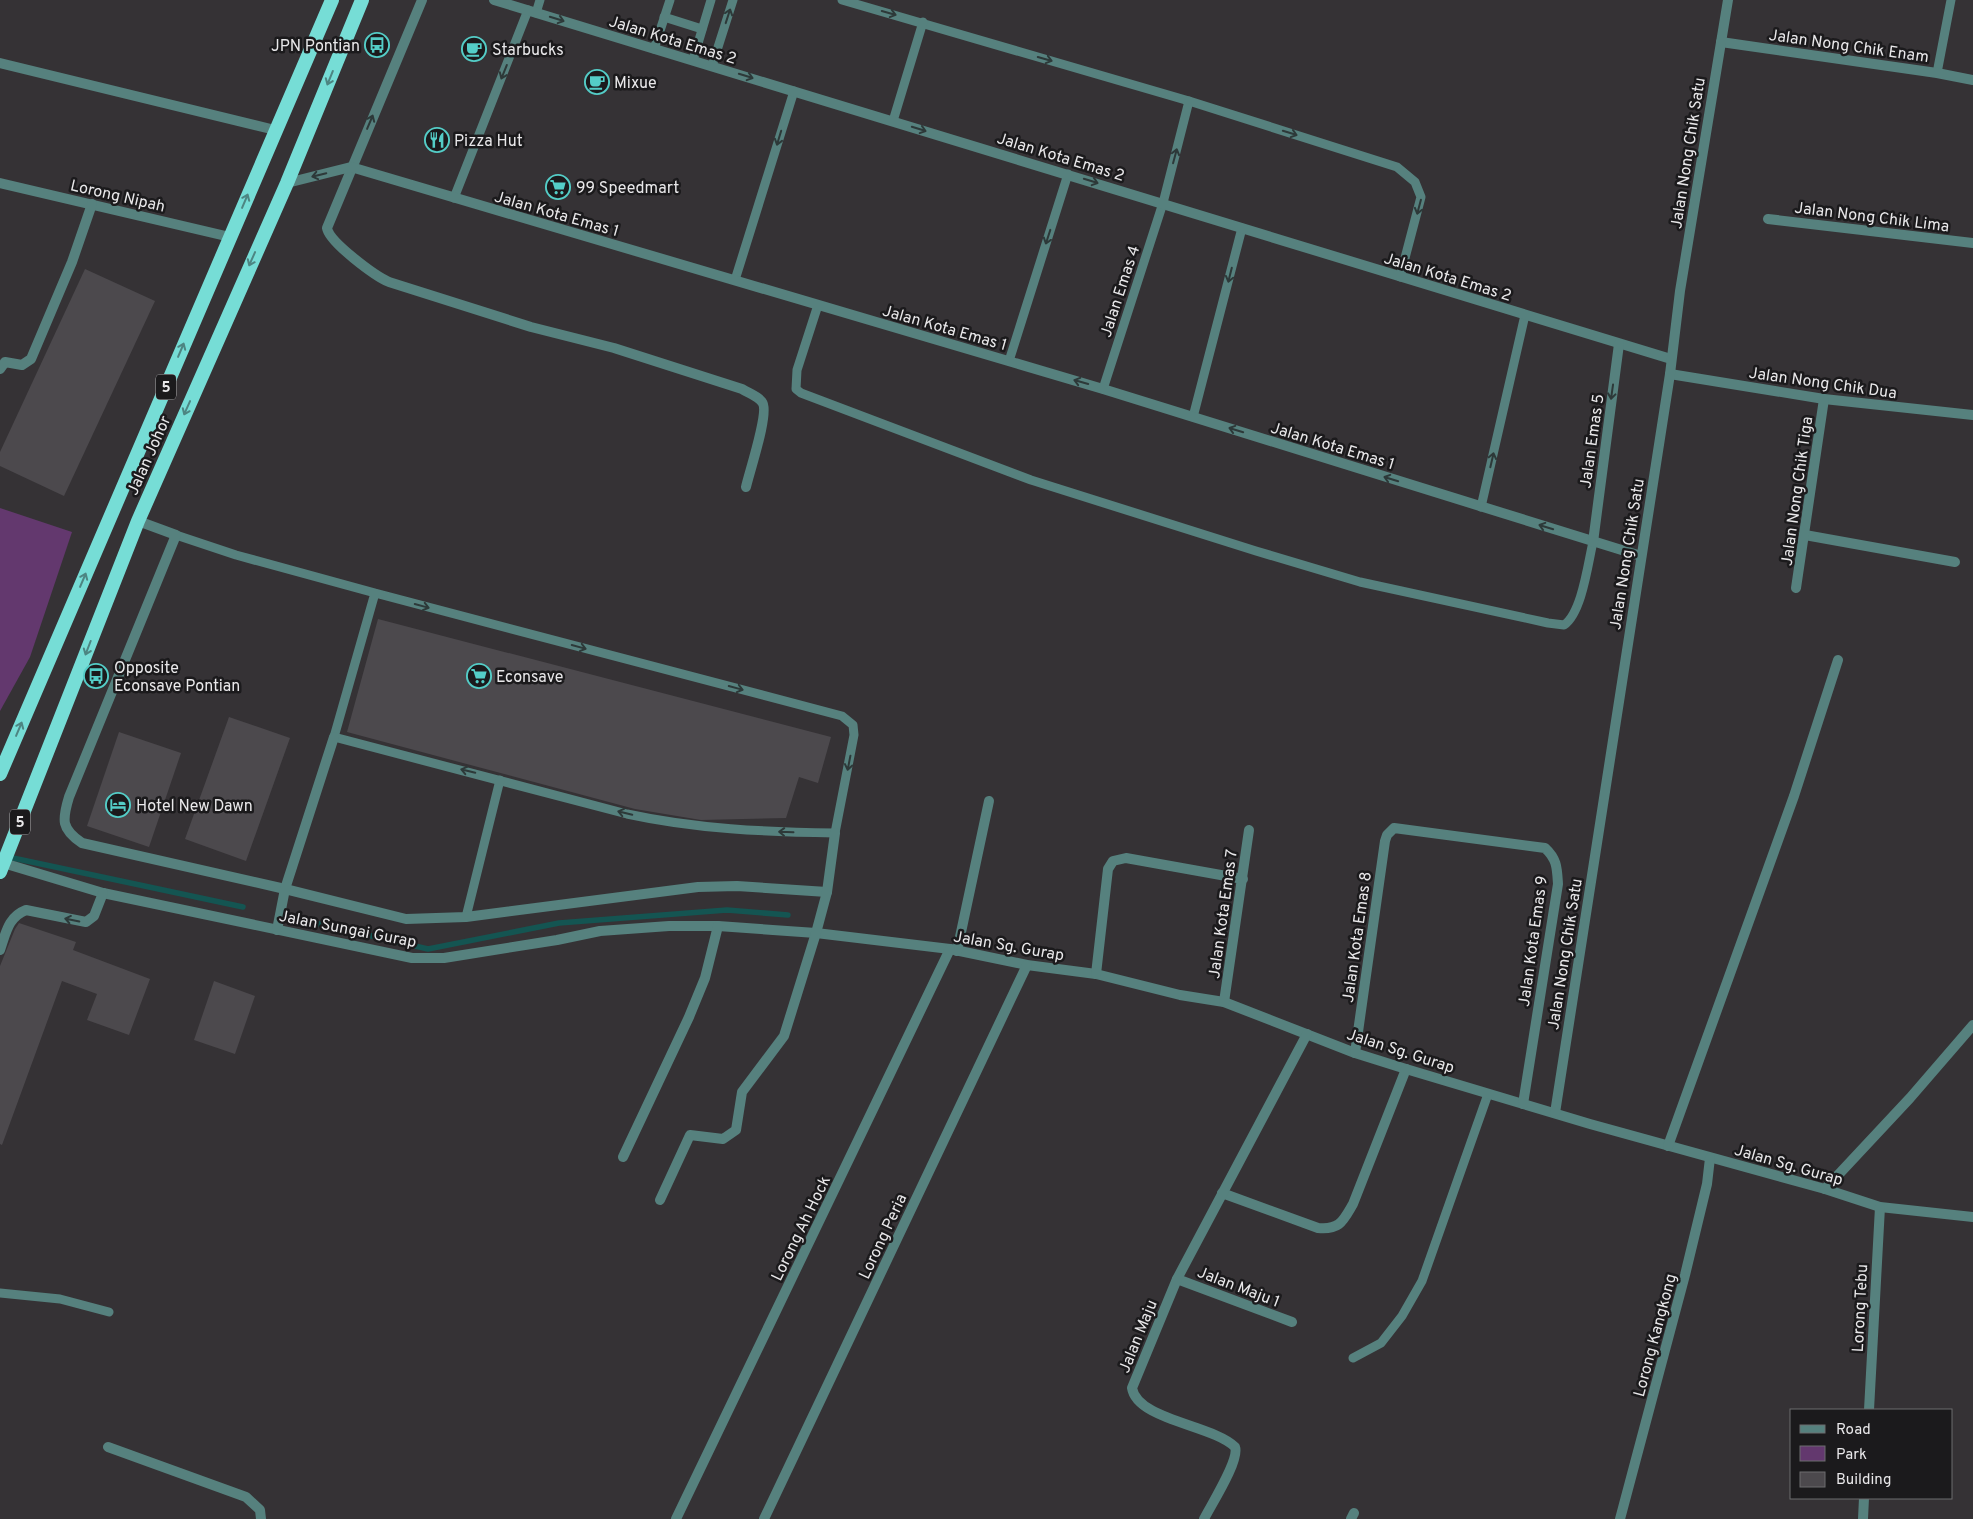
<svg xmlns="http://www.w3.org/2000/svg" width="1973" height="1519" font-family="Overpass,sans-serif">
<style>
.green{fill:#63386e}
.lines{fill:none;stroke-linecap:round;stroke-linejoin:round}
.stream{stroke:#145552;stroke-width:5.5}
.building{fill:#4c494d}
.service{stroke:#56817e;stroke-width:9}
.minor{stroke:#56817e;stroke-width:10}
.trunk{stroke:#76ddd6;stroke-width:14}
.oneway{stroke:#2d3939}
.oneway2{stroke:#4d8582}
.labels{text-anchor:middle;stroke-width:5;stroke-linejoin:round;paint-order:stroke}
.shield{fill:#1b1a1c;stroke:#abaaac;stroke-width:1}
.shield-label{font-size:15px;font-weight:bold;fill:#e9e8ea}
.street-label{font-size:16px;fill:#e9e8ea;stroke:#1b1a1c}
.poi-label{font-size:16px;fill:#e9e8ea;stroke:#1b1a1c;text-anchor:start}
</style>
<rect width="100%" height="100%" fill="#353235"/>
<path class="green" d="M0,508l72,24 -42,125 -30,54z"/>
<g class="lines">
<g class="stream">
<path d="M13,858l230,49"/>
<path d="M281,915l147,34 131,-26 168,-13 61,5"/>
</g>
</g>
<g class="building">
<path d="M85,269l70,32 -91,195 -64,-30v-14z"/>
<path d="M378,619l453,118 -13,46 -19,-6 -13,41 -85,2 -66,-11 -288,-77z"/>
<path d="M229,717l61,21 -44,123 -61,-22z"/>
<path d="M119,732l62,21 -32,94 -62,-21z"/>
<path d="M19,923l57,19 -3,8 77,29 -21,56 -42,-15 10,-26 -35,-13 -60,164 -2,-1v-178l15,-37z"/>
<path d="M214,981l41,15 -20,58 -41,-14z"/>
</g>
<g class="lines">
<g class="service">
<path d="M842,0l347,101"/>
<path d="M536,13l4,-13"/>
<path d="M664,17l38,12"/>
<path d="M654,49l16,-49"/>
<path d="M693,60l18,-60"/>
<path d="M712,66l21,-66"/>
<path d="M1937,73l14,-73"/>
<path d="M893,121l30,-99"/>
<path d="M454,198l74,-188"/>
<path d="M735,280l59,-189"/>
<path d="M818,305l-21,65 -1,19 5,4 230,87 225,71 104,31 188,41 16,2c18,-12 24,-62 29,-83"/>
<path d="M1009,361l59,-187"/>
<path d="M1103,389l60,-186 26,-102 208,66 18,15 6,15 -21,80"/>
<path d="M1193,417l49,-189"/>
<path d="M1481,507l44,-192"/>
<path d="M176,535l60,20 139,38 -41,144 293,77c69,15 138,18 208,19l19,-98 -1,-10 -11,-9 -467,-123"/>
<path d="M466,917l34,-137"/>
<path d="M0,1293l60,6 49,13"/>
<path d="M1353,1358l28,-15 21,-27 20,-35 66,-187"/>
</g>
<g class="minor">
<path d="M422,0l-95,228c2,14 48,48 62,54l142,45 83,21 128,41c6,4 16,7 20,13 8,9 -13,71 -16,85"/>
<path d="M494,0l1177,359"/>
<path d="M1721,42l216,31 36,7"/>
<path d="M0,63l275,67"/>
<path d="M0,183l230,54"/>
<path d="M287,183l64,-16 752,222 538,167"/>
<path d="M1768,219l205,24"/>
<path d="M0,369l5,-7 17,3 9,-6 41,-97 20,-58"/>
<path d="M1670,374l154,25 149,16"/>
<path d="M138,521l38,14 -107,262c-7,23 -8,32 13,46l203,46 121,30 60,-2 232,-30 39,-1 90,6"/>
<path d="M1805,535l150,27"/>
<path d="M1593,542l26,-198"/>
<path d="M1796,588l28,-189"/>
<path d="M0,862l103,31 309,65h32l113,-18 43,-9 69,-5h49l98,7 134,16 77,16 69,9 84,21 44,7 131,51 51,16 184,55 235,65 55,18 93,10"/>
<path d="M277,930l8,-41 49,-152"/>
<path d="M0,950c6,-17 8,-33 26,-40l60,12 8,-6 9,-23"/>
<path d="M957,951l32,-150"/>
<path d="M1096,974l12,-105 5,-8 13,-3 117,21"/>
<path d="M1224,1002l25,-172"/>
<path d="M1355,1053l30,-212 2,-6 7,-7 151,20c12,11 12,20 13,36l-35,220"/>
<path d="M1555,1113l115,-739 10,-83 48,-291"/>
<path d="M1668,1146l126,-350 44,-136"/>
<path d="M623,1157l66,-140 16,-39 13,-52"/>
<path d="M1825,1189l85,-91 63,-73"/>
<path d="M1222,1193l96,35c22,2 25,-7 35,-24l53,-135"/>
<path d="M660,1200l30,-65 33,4 13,-9 6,-38 42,-56 32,-103 11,-41 8,-59"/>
<path d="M1177,1279l115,43"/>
<path d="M1869,1410l11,-203"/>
<path d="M108,1447l138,50 14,13 1,9"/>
<path d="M676,1519l274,-570"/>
<path d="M764,1519l263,-554"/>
<path d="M1204,1519c7,-14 36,-59 31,-72 -22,-22 -98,-27 -103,-59l45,-109 130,-245"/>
<path d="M1351,1519l3,-6"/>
<path d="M1620,1519l65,-244 22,-91 3,-26"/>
<path d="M1863,1519l1,-21"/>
</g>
<g class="trunk">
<path d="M0,774l332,-774"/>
<path d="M0,872l138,-351 149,-338 75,-183"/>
</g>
</g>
<defs><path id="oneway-shaft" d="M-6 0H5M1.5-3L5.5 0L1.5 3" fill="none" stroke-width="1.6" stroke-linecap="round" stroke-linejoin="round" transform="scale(1.25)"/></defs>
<g class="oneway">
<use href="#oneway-shaft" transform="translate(889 13) rotate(16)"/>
<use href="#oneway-shaft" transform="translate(728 16) rotate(-72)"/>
<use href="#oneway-shaft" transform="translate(557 19) rotate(17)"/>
<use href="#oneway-shaft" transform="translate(1045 59) rotate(16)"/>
<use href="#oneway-shaft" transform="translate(504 72) rotate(112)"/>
<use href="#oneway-shaft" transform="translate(746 76) rotate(17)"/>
<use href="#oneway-shaft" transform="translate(370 122) rotate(-67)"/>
<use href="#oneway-shaft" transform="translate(919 129) rotate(17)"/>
<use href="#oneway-shaft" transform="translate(1290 133) rotate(17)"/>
<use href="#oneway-shaft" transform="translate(779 138) rotate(107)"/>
<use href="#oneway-shaft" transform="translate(1175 156) rotate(-75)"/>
<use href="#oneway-shaft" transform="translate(319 175) rotate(166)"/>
<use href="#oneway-shaft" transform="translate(1091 181) rotate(17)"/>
<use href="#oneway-shaft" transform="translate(1419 207) rotate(105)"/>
<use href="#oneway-shaft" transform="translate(1048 237) rotate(108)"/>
<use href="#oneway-shaft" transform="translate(1230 275) rotate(104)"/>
<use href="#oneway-shaft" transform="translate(1081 382) rotate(-164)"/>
<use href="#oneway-shaft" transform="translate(1612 392) rotate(98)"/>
<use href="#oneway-shaft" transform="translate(1236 430) rotate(-163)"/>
<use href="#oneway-shaft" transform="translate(1492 460) rotate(-77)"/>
<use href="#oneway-shaft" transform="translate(1391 479) rotate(-163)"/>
<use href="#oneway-shaft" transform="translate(1546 527) rotate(-163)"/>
<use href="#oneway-shaft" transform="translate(422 606) rotate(15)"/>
<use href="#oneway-shaft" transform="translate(579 647) rotate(15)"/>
<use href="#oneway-shaft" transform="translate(736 688) rotate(15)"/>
<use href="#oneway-shaft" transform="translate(849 763) rotate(101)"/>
<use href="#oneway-shaft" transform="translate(468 771) rotate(-166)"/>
<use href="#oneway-shaft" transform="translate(625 813) rotate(-166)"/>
<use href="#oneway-shaft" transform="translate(786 832) rotate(-178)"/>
<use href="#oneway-shaft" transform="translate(72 920) rotate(-168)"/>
</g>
<g class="oneway2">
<use href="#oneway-shaft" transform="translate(330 78) rotate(112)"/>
<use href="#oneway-shaft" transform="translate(245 201) rotate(-67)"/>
<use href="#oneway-shaft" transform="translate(252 259) rotate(114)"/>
<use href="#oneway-shaft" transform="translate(181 350) rotate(-67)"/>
<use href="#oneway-shaft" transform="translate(187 408) rotate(114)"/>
<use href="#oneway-shaft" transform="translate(83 580) rotate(-67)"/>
<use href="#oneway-shaft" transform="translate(88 648) rotate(111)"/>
<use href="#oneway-shaft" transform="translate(19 729) rotate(-67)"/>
</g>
<defs>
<symbol id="bus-ring" viewBox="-11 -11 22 22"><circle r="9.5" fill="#1b1a1c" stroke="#54cdc7" stroke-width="1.5"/><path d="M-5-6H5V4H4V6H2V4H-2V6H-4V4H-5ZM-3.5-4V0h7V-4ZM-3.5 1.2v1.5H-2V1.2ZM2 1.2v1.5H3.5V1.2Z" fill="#54cdc7"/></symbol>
<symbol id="cafe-ring" viewBox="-11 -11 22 22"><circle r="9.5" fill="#1b1a1c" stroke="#54cdc7" stroke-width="1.5"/><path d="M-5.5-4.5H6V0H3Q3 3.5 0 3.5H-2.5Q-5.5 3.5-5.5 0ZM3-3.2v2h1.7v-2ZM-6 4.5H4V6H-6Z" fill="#54cdc7"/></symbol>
<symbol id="restaurant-ring" viewBox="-11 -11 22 22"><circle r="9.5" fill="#1b1a1c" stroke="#54cdc7" stroke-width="1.5"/><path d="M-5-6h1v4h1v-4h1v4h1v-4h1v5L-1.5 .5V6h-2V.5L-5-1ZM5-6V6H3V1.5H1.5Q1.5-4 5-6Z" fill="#54cdc7"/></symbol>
<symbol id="supermarket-ring" viewBox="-11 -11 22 22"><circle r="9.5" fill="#1b1a1c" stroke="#54cdc7" stroke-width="1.5"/><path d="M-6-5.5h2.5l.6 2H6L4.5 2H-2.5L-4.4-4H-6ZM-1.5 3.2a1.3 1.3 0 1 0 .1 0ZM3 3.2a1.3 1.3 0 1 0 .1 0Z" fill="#54cdc7"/></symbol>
<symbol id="hotel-ring" viewBox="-11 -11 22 22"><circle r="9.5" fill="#1b1a1c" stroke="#54cdc7" stroke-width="1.5"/><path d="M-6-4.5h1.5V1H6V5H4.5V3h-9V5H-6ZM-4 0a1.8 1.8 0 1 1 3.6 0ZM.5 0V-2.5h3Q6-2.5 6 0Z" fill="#54cdc7"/></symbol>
</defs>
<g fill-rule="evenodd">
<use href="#bus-ring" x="363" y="31" width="28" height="28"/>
<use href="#cafe-ring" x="460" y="35" width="28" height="28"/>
<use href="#cafe-ring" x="583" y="68" width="28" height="28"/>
<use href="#restaurant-ring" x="423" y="126" width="28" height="28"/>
<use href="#supermarket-ring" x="544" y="173" width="28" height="28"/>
<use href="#bus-ring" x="82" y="662" width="28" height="28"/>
<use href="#supermarket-ring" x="465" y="662" width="28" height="28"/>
<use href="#hotel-ring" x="104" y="791" width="28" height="28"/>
</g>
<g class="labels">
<g class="shield">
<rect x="156" y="374.5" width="20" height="25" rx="4"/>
<rect x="10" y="809.5" width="20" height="25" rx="4"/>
</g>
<g class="shield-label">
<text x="166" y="392">5</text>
<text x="20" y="827">5</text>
</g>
<g class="street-label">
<text transform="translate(673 39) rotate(17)" y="6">Jalan Kota Emas 2</text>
<text transform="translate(1849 45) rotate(8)" y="6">Jalan Nong Chik Enam</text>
<text transform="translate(1687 153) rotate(-81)" y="6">Jalan Nong Chik Satu</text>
<text transform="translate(1061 156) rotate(17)" y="6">Jalan Kota Emas 2</text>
<text transform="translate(118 195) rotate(13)" y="6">Lorong Nipah</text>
<text transform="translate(557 213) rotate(16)" y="6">Jalan Kota Emas 1</text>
<text transform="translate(1872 216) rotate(7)" y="6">Jalan Nong Chik Lima</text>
<text transform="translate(1448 276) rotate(17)" y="6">Jalan Kota Emas 2</text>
<text transform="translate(1119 291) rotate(-72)" y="6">Jalan Emas 4</text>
<text transform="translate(945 327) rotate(16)" y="6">Jalan Kota Emas 1</text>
<text transform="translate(1823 382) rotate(8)" y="6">Jalan Nong Chik Dua</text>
<text transform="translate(1591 441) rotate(-82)" y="6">Jalan Emas 5</text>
<text transform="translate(1333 445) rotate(17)" y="6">Jalan Kota Emas 1</text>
<text transform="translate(148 455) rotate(-66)" y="6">Jalan Johor</text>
<text transform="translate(1796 491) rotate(-82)" y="6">Jalan Nong Chik Tiga</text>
<text transform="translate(1626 554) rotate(-81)" y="6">Jalan Nong Chik Satu</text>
<text transform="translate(1222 914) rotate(-82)" y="6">Jalan Kota Emas 7</text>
<text transform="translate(348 928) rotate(11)" y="6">Jalan Sungai Gurap</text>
<text transform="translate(1356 937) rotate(-82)" y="6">Jalan Kota Emas 8</text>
<text transform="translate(1532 941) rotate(-82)" y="6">Jalan Kota Emas 9</text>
<text transform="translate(1009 945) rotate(10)" y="6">Jalan Sg. Gurap</text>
<text transform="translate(1564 954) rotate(-81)" y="6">Jalan Nong Chik Satu</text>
<text transform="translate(1401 1050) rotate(18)" y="6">Jalan Sg. Gurap</text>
<text transform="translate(1789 1164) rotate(16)" y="6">Jalan Sg. Gurap</text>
<text transform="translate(800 1228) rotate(-64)" y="6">Lorong Ah Hock</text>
<text transform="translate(882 1236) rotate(-65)" y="6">Lorong Peria</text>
<text transform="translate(1239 1286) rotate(21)" y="6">Jalan Maju 1</text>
<text transform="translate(1859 1308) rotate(-87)" y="6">Lorong Tebu</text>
<text transform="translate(1654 1335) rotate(-75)" y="6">Lorong Kangkong</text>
<text transform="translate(1137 1336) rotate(-68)" y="6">Jalan Maju</text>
</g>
<g class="poi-label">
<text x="360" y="51" text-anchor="end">JPN Pontian</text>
<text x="492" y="55">Starbucks</text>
<text x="614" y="88">Mixue</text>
<text x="454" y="146">Pizza Hut</text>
<text x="576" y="193">99 Speedmart</text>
<text x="114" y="673">Opposite<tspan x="114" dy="18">Econsave Pontian</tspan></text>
<text x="496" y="682">Econsave</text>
<text x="136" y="811">Hotel New Dawn</text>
</g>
</g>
<rect x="1790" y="1409" width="162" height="90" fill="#1b1a1c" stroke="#6d6c6e"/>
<rect x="1800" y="1425" width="25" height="8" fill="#56817e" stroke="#6d6c6e"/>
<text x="1836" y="1434" font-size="15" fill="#e9e8ea">Road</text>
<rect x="1800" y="1446" width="25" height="15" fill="#63386e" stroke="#6d6c6e"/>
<text x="1836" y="1459" font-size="15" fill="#e9e8ea">Park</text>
<rect x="1800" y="1472" width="25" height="15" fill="#4c494d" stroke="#6d6c6e"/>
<text x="1836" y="1484" font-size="15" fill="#e9e8ea">Building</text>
</svg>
